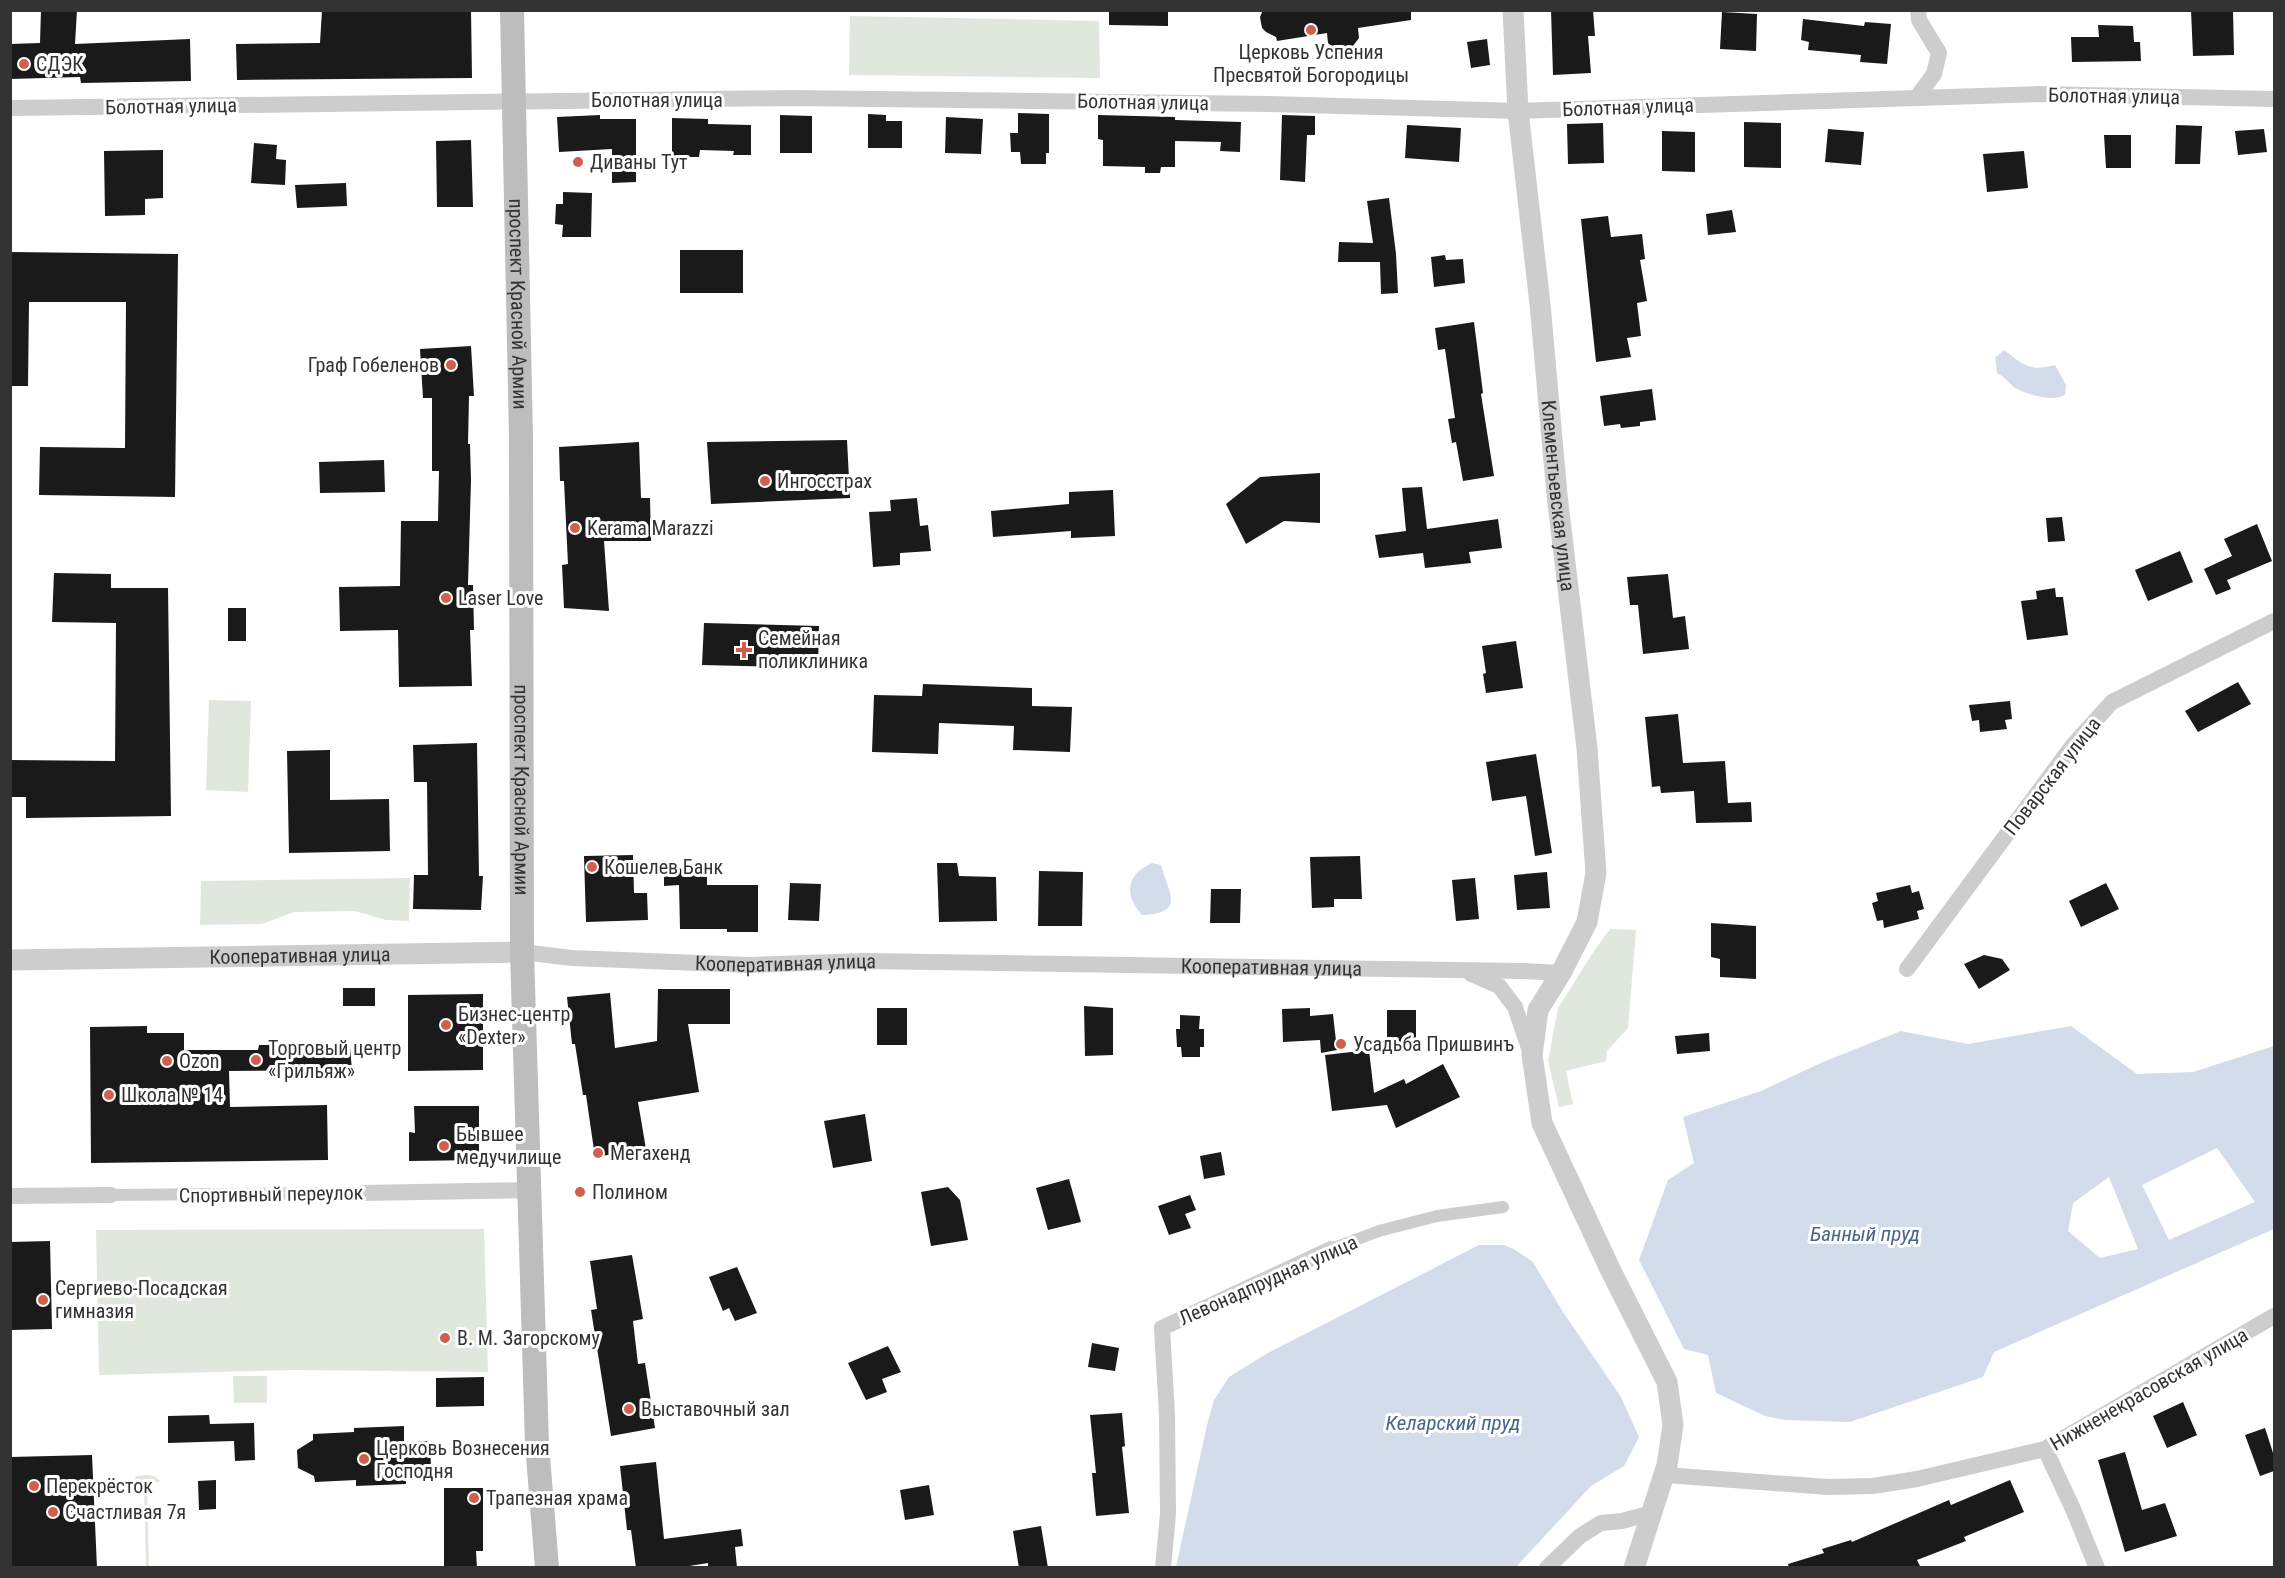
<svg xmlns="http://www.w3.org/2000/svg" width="2285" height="1578" font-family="'Roboto Condensed',sans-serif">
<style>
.green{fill:#e0e8dd}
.water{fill:#d2dcea;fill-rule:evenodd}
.building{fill:#1a1a1a}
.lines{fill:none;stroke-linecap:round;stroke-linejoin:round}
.pedestrian{stroke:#cdcdcd;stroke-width:12}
.minor{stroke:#cdcdcd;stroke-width:16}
.tertiary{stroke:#cdcdcd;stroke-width:21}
.secondary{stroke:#bdbdbd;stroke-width:24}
.poi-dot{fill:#d05f4e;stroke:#fff;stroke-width:2}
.labels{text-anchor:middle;stroke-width:6;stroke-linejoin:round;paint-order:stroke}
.poi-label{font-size:20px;fill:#333;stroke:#fff;text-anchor:start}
.street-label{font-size:20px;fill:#333;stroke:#fff}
.water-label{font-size:21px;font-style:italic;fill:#4a648c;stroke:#fff}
</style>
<rect width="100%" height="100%" fill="#fff"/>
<g class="green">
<path d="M850,16l249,5 1,57 -251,-3z"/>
<path d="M209,700l42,1 -3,91 -42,-2z"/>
<path d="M410,878l-1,43 -23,-1 -31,-9 -61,1 -32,12 -62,1 1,-44z"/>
<path d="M1610,929l26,1 -8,98 -21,23 -1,10 -40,10 7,33 -14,3 -11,-46 10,-53 34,-54z"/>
<path d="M484,1229l4,143 -192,-2 -197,5 -3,-145z"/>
<path d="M233,1376h34v27h-33z"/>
<path d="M146,1475l9,1 6,6 -14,1 2,85 -3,-1 -2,-84 -10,-1 2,-6z"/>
</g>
<g class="water">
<path d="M2004,350c20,15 25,22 51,15l11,20 -1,10c-14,7 -36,0 -50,-7 -6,-4 -9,-11 -18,-15l-2,-15z"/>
<path d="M1152,863l9,2c8,29 25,48 -19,50 -19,-21 -15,-41 10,-52z"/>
<path d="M2071,1026l66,48 56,-2 81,-26v183l-280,123 -11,25 -133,45 -65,-2 -20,-4 -49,-23 -8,-38 -24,-6 -45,-89 29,-80 26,-17 -11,-46 78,-26 62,-29 78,-31 67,13zM2217,1148l38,54 -86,38 -27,-55zM2109,1177l29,72 -38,9 -32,-27 5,-28z"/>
<path d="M1479,1245h25l10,4 19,13 30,50 58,85 18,40 -15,29 -33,20 -75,81h-340l31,-142 7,-25 15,-23 37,-23z"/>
</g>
<g class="building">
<path d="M41,10h36l-2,34 115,-5 1,42 -110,2 -1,-6 -70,2v-35l30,-1z"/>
<path d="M322,10h149l1,68 -235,2 -1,-36 84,-1z"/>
<path d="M1109,10h59v16l-59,-1z"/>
<path d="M1263,10h148v10l-53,8 1,10 -6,8 -18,3 -7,-6 -1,-10 -50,8 -1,-4 -10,-5 -4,-4 -2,-11z"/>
<path d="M1551,10h42l2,26h-7l3,37 -38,2z"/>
<path d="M2191,10h42l1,45 -41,1z"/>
<path d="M1722,12l35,2 -1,37 -36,-2z"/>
<path d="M1803,19l61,7 1,-4 26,2 -4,40 -27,-2 1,-7 -53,-5 1,-8 -8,-2z"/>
<path d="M2098,25l35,1 1,16h6l1,19 -69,1 -1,-25h28z"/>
<path d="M1487,39l3,26 -19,3 -4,-26z"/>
<path d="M1018,113l31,1v39h-3v11h-25l-1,-12h-9l-1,-19h8z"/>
<path d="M868,114l18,1v6h16v27h-34z"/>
<path d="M600,115v4h36v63l-24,1v-34l-53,3 -2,-35z"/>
<path d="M780,115l32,1v37h-32z"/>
<path d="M1098,115l77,2v3l66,2 -1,30 -20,-1 1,-9 -46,-1v26h-14l-1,6h-15v-6l-42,-1v-26l-5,-1z"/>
<path d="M1282,115l33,1v19h-8l-2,47 -25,-2z"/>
<path d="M946,117l37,2 -2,35 -36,-1z"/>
<path d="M672,118l36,1v5l43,1v30h-18l1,-4 -34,-1 -1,7h-27z"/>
<path d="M1744,122l37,1v45l-37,-1z"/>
<path d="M1603,123l1,40 -36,1 -1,-40z"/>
<path d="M1407,125l54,3 -2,34 -54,-4z"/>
<path d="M2176,125l26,1 -2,38h-25z"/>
<path d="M1828,129l36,3 -3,33 -36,-3z"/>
<path d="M2264,129l3,23 -29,3 -3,-24z"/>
<path d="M1662,131l33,1v40l-33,-1z"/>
<path d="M2104,135h27v33h-25z"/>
<path d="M471,140l2,67h-36l-1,-66z"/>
<path d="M254,143l23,2 -1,14 10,1 -1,25 -34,-2z"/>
<path d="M163,150v48l-18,1v16l-40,1 -1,-65z"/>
<path d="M2024,151l4,37 -41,4 -4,-38z"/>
<path d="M346,183l1,23 -50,2 -2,-23z"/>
<path d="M563,192l29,1 -1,44h-29l1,-12 -8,-1 1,-20h7z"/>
<path d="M1389,198l7,56 2,39 -17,1 -1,-32h-42l1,-20 34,1 -6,-42z"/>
<path d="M1732,210l4,22 -28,3 -2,-21z"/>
<path d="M1608,216l3,21 31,-3 3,25 -5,1 7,41 -10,2 4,33 -14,2 4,19 -35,5 -15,-143z"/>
<rect x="680" y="250" width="63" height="43"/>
<path d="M10,252l168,2 -3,243 -136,-2 1,-48 85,1 1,-146h-97l-1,84h-18z"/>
<path d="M1445,255l1,5 17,-1 2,24 -31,4 -3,-30z"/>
<path d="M1474,322l9,71 -2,1 13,82 -31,5 -7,-39 -4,1 -4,-24 7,-1 -10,-69 -7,1 -3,-22z"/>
<path d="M471,346l3,50h-5l-1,48h2l1,36 -3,105h5l1,45h-4l2,56 -73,1 -1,-57 -58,1 -1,-44 61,-1 1,-65h37l1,-50h-7v-73h-9l-3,-49z"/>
<path d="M1652,389l4,31 -16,2v4l-19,2 -1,-4 -16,2 -4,-30z"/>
<path d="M847,440l3,58 -139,6 -4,-62z"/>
<path d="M639,442l2,56h9l1,43h-47l5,70 -45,-3 -2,-43 6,-1 -4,-83h-4l-1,-34z"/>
<path d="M384,460l1,32 -65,1 -1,-31z"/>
<path d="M1320,473v50l-36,-2 -38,23 -20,-40 34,-27z"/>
<path d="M1422,487l5,42 71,-10 4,29 -33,4 2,11 -46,5 -2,-15 -44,5 -4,-23 31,-4 -4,-43z"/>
<path d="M1113,490l2,46 -44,2v-7l-78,6 -2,-26 78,-7v-12z"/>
<path d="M917,498l3,28 8,-1 3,26 -31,2v12l-27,2 -4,-55 22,-1 -1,-11z"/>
<path d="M2062,517l3,24 -17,1 -2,-24z"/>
<path d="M2257,524l15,37 -45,19 4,9 -15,6 -12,-26 28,-13 -8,-17z"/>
<path d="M2180,551l13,31 -45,19 -13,-31z"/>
<path d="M54,573l57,1v14h57l3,228 -145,2v-21h-16v-37l105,1 1,-138 -64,-1z"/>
<path d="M1668,574l5,44 12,-2 4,33 -46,5 -5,-49h-8l-3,-28z"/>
<path d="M2055,588l1,9h7l5,38 -41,5 -6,-39 16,-2 -1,-8z"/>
<rect x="228" y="608" width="18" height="33"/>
<path d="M704,623l115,3 -1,42 -116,-3z"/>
<path d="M1516,641l7,47 -37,5 -3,-19 3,-1 -4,-27z"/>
<path d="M2238,682l13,22 -53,28 -13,-21z"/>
<path d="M923,684l109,4v18l40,1 -2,45 -57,-2 1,-24 -75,-3 -1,31 -66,-2 2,-57 48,1z"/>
<path d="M2010,701l2,18 -7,1 2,9 -27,3 -1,-12 -7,1 -3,-16z"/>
<path d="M1678,714l5,49 42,-2 3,42 23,-1 1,20 -56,1 -2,-32 -33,2 -1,-7 -8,1 -7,-70z"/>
<path d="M477,743l2,133h4l-2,34 -68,-1 1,-34h14l-1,-93h-13l-1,-37z"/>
<path d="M330,750v50l59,-1 1,52 -101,2 -2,-102z"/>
<path d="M1536,754l16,99 -17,3 -9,-60 -34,5 -6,-39z"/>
<path d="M633,855l1,38h13l1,27 -62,2 -2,-66z"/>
<path d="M1360,856l2,43h-28v8l-22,1 -2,-51z"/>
<path d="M937,863h20l2,13 37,1 1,44 -58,1z"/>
<path d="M707,868v17h51v47h-31v-3h-47l-1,-44 -15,1v-17z"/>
<path d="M1039,871l44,1 -1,54h-44z"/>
<path d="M1547,872l3,36 -33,2 -3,-35z"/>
<path d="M1475,878l4,41 -23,2 -4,-41z"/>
<path d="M790,883l31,1 -2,37 -31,-1z"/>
<path d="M2106,883l13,26 -38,18 -12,-26z"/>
<path d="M1910,885l2,8 7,-2 5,18 -7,2 2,8 -35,9 -1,-8 -6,1 -5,-18 6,-2 -2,-8z"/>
<path d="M1211,889h30l-1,34h-30z"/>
<path d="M1711,923l45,3v53l-36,-2v-18l-9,-2z"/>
<path d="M1984,955l18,4 8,11 -31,19 -15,-25z"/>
<rect x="343" y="988" width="32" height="18"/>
<path d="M658,989h72v35h-42l11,68 -61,10 8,47 -51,8 -9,-62h-3l-8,-51h-3l-5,-47 43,-4 5,55 42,-7z"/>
<path d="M483,994v76l-75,1v-76z"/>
<path d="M1084,1006l29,2v47l-28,1z"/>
<rect x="877" y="1008" width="30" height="37"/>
<path d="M1310,1008v8l23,-2 4,36 -16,3 -1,-13 -37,2 -1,-33z"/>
<rect x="1387" y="1010" width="29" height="33"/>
<path d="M1180,1015l20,1 -1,13h5v18h-4v10h-18l-1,-10h-4l-1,-18h4z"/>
<path d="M147,1026v7h37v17h74l1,-5h31v5l60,-2 2,22 -123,1 1,36 97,-2 1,55 -237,3 -1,-136z"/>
<path d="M1709,1033l1,18 -33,3 -2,-18z"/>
<path d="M1369,1050l5,43 30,-14 2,5 37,-20 17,33 -64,31 -9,-23 -55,6 -7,-56z"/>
<path d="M414,1106h65v54l-70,1v-29l6,1z"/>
<path d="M865,1114l7,47 -39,7 -9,-47z"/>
<path d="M1221,1152l4,23 -21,4 -4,-23z"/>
<path d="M1069,1179l12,43 -33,8 -12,-42z"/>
<path d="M948,1187l12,13 8,40 -37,6 -10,-54z"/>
<path d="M1190,1195l6,15 -11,4 6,14 -22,7 -11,-29z"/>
<path d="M50,1241l2,88 -40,1 -2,-88z"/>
<path d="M632,1255l11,64 -10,2 5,43 7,-1 10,65 -44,8 -20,-126 6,-1 -7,-48z"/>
<path d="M737,1267l20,46 -22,8 -6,-13 -6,3 -14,-34z"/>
<path d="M1092,1343l27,5 -4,23 -27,-4z"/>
<path d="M888,1346l13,26 -19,7 5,13 -21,8 -18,-37z"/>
<path d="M484,1377v29l-48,1v-29z"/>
<path d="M2183,1402l14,33 -30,13 -14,-32z"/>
<path d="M1122,1413l3,33 -3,1 7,66 -33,3 -4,-43h4l-6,-58z"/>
<path d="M209,1415l1,9 44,-1 1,37 -20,1 -1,-20 -66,2v-27z"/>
<path d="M404,1426v16l26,-1 1,28 -26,1 1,14 -50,2v-6l-41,2 -1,-6 -16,-8 -1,-18 16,-10v-6l41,-2v-4z"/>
<path d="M2265,1428l9,28v15l-14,5 -15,-41z"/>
<path d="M2125,1452l17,58 23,-7 12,33 -52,16 -27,-92z"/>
<path d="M92,1455l5,113h-87v-111z"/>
<path d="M656,1462l8,77 77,-10 2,17 -8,1 2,21h-29v-5l-31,5h-41l-5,-38h-4l-7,-64z"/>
<path d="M216,1480v29l-17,1 -1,-29z"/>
<path d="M2010,1480l14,32 -60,25 2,4 -49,19 4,8h-132l-1,-4 36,-11 -2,-4 29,-9 1,2 97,-42 2,5z"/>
<path d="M929,1485l5,30 -29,5 -5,-30z"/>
<path d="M444,1488h39v63h-7l1,17h-33z"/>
<path d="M1041,1526l7,42h-29l-6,-37z"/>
</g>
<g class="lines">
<g class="pedestrian">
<path d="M111,1195l252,-2"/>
<path d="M1331,1249l48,-18 58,-15 66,-9"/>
</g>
<g class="minor">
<path d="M1917,97l17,-23 5,-21 -20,-33 -1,-10"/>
<path d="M10,108l782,-10 476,6 250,7 522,-17 234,5"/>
<path id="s1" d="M522,952l50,6 178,7 113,-4 660,10 38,2"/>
<path d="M1907,969l166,-224 39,-43 162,-81"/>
<path d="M1471,974l28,12 16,21 16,47"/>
<path d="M363,1193l168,-3"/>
<path d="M10,1196l101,-1"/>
<path d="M2045,1449l28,60 24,59"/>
<path d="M1665,1475l163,12 45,-1 44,-7 128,-30 229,-133"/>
<path d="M1163,1568l5,-54 -1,-99 -5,-87 169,-79"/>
<path d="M1547,1568l33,-32 21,-13 21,-2 30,-8"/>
</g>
<g class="tertiary">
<path id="s2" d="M1513,10l5,101 22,193 17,191 30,253 9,125 -9,49 -26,51 -23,37 -6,45 10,68 68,146 57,113 6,43 -6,40 -33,103"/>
<path id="s3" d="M10,960l512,-8"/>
</g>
<path class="secondary" id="s4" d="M512,10l9,428 1,514 15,492 10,124"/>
</g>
<g class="poi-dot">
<circle cx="1311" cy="30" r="6"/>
<circle cx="24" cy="64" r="6"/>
<circle cx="578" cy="162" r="6"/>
<circle cx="451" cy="365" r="6"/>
<circle cx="765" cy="481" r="6"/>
<circle cx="575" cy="528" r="6"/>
<circle cx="446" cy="598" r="6"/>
<path d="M741 641h6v6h6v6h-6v6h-6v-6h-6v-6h6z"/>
<circle cx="592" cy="867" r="6"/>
<circle cx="446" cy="1025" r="6"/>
<circle cx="1341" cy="1044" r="6"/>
<circle cx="256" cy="1060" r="6"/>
<circle cx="167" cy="1061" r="6"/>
<circle cx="109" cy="1095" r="6"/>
<circle cx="444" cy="1146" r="6"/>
<circle cx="598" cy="1153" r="6"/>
<circle cx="580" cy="1192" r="6"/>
<circle cx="43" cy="1300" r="6"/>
<circle cx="445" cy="1338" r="6"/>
<circle cx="629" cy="1409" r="6"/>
<circle cx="364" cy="1459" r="6"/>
<circle cx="34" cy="1486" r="6"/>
<circle cx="474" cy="1498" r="6"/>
<circle cx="53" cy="1512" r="6"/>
</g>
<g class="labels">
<g class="poi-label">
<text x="1311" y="59" text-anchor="middle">Церковь Успения<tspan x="1311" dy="23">Пресвятой Богородицы</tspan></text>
<text x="36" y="71">СДЭК</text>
<text x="590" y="169">Диваны Тут</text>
<text x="439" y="372" text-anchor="end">Граф Гобеленов</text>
<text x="777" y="488">Ингосстрах</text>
<text x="587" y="535">Kerama Marazzi</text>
<text x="458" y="605">Laser Love</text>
<text x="758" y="645">Семейная<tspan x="758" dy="23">поликлиника</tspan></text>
<text x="604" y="874">Кошелев Банк</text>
<text x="458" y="1021">Бизнес-центр<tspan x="458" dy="23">«Dexter»</tspan></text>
<text x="1353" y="1051">Усадьба Пришвинъ</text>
<text x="268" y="1055">Торговый центр<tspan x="268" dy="23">«Грильяж»</tspan></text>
<text x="179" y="1068">Ozon</text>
<text x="121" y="1102">Школа № 14</text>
<text x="456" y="1141">Бывшее<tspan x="456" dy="23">медучилище</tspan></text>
<text x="610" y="1160">Мегахенд</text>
<text x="592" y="1199">Полином</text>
<text x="55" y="1295">Сергиево-Посадская<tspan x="55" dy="23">гимназия</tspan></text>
<text x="457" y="1345">В. М. Загорскому</text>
<text x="641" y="1416">Выставочный зал</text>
<text x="376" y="1455">Церковь Вознесения<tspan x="376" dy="23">Господня</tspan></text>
<text x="46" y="1493">Перекрёсток</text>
<text x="486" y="1505">Трапезная храма</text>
<text x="65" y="1519">Счастливая 7я</text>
</g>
<g class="street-label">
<text transform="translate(2114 96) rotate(1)" y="7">Болотная улица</text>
<text x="657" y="107">Болотная улица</text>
<text transform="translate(1143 102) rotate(1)" y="7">Болотная улица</text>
<text transform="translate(171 106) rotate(-1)" y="7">Болотная улица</text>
<text transform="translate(1628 107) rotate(-2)" y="7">Болотная улица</text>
<text dy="7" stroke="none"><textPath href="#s4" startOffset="294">проспект Красной Армии</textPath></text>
<text dy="7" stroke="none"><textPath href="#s2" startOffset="488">Клементьевская улица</textPath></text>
<text transform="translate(2052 776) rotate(-52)" y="7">Поварская улица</text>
<text dy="7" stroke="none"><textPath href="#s4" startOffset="780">проспект Красной Армии</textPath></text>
<text dy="7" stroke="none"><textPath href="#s3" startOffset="290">Кооперативная улица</textPath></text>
<text dy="7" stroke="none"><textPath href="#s1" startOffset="264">Кооперативная улица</textPath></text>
<text dy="7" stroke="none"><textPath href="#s1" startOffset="750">Кооперативная улица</textPath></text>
<text transform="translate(271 1194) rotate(-1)" y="7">Спортивный переулок</text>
<text transform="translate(1268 1280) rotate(-24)" y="7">Левонадпрудная улица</text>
<text transform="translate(2149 1389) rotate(-30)" y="7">Нижненекрасовская улица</text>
</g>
<g class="water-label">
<text x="1865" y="1241">Банный пруд</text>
<text x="1453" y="1430">Келарский пруд</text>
</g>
</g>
<rect width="2285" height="1578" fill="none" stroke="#333333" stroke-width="24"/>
</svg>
